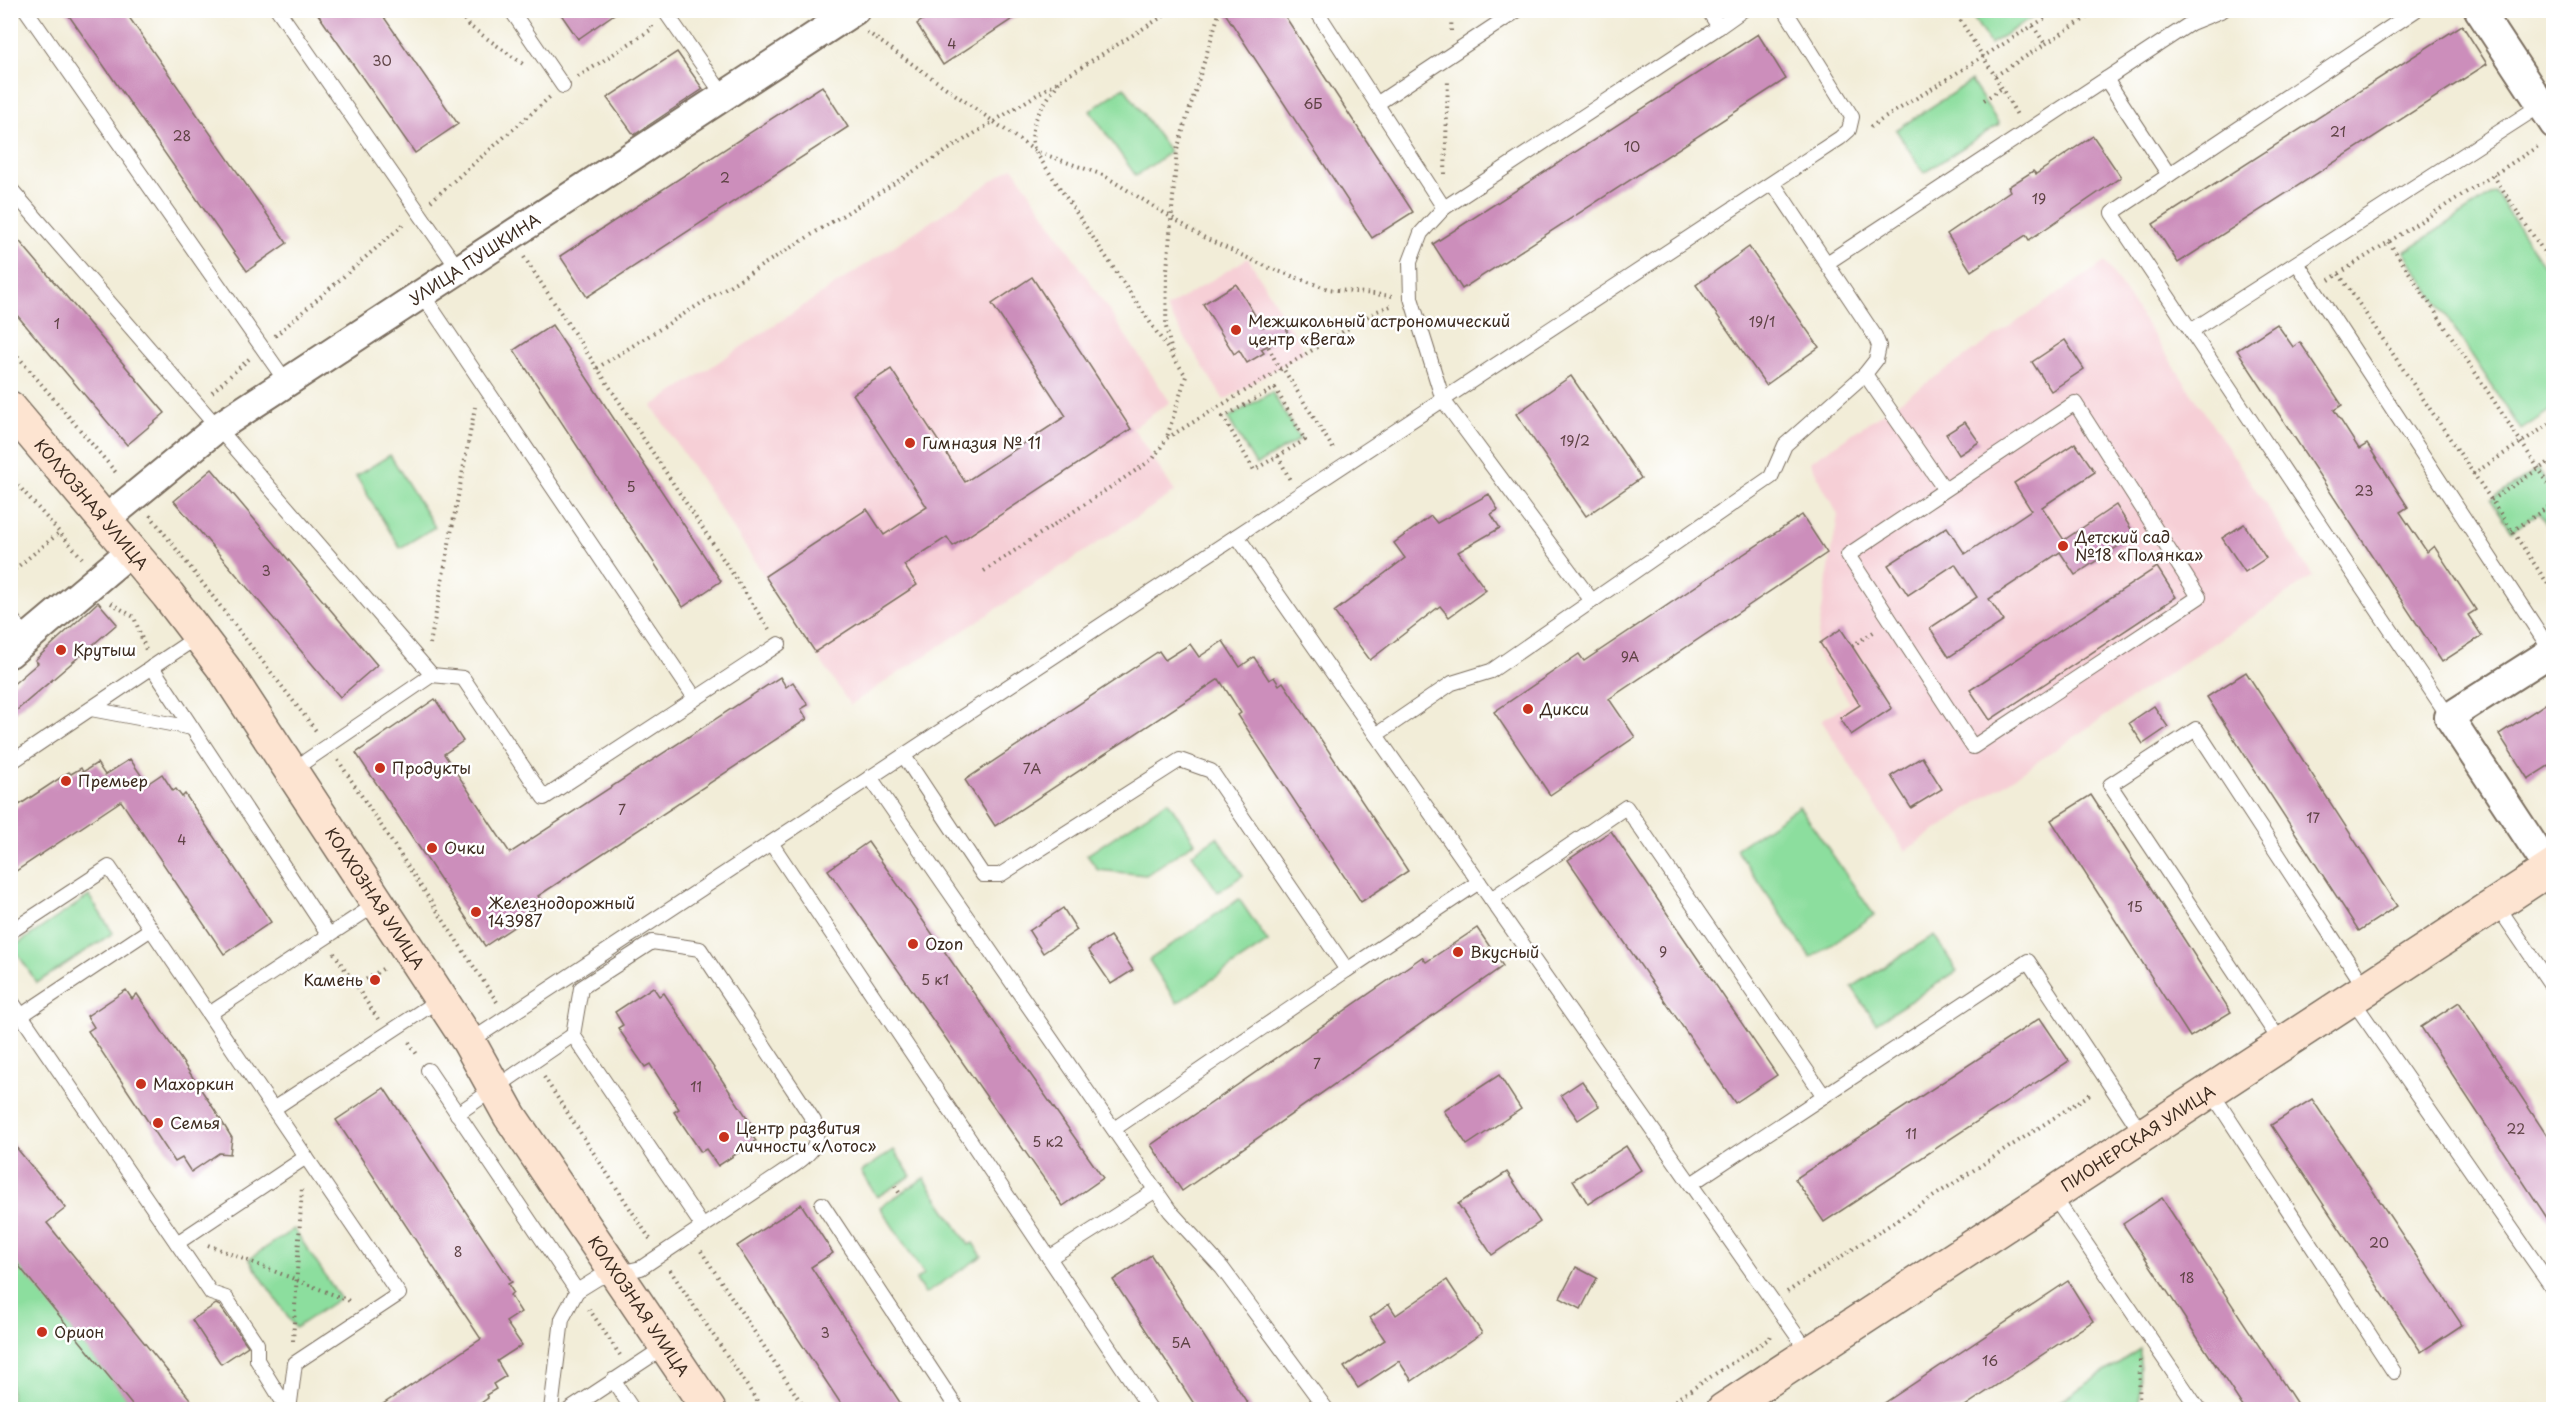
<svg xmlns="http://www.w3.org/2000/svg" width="2564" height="1420" font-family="'Playpen Sans',sans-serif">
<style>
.built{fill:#f6cfd6}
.green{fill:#8cde9e;stroke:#64845e;stroke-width:1.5}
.building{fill:#cc8ebb}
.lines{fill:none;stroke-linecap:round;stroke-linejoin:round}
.lane-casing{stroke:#7b6e5f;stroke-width:16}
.street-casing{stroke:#7b6e5f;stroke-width:32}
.secondary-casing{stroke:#7b6e5f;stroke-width:36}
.path{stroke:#7b6e5f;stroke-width:4;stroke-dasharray:1.5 4.5;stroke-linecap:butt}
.lane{stroke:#fff;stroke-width:14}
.street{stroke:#fff;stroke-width:28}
.secondary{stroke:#fde4d1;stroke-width:33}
.poi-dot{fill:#c8321e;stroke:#fff;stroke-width:2}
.labels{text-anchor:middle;stroke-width:5;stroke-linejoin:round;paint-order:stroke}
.number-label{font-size:14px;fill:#5f4345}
.street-label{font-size:16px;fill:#3b2a1e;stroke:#fff}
.poi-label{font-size:16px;fill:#3b2a1e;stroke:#fff;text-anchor:start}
</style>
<rect width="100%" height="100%" fill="#fff"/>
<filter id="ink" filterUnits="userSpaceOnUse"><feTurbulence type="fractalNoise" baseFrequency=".0167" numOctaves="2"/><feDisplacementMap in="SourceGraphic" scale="12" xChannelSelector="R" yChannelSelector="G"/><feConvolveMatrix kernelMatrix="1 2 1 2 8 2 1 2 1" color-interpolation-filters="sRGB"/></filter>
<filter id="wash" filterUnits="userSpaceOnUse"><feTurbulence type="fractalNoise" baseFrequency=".008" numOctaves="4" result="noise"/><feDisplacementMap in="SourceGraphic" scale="24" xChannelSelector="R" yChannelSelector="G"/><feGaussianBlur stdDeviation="1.35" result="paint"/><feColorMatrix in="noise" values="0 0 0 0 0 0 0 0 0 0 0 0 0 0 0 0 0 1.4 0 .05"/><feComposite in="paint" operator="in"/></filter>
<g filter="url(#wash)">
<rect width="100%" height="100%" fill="#f2edd8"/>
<g class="built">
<path d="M1013,167l157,235 -37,26 42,64 -325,213 -198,-299z"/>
<path d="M1248,258l57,94 -81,48 -58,-92z"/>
<path d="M2105,262l208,314 -408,275 -84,-131 29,-17 -35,-52 23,-136 -28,-53z"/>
</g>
<g class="green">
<path d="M1969,11h74l-53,33z"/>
<path d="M1971,81l28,43 -75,49 -28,-43z"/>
<path d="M1124,87l46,65 -34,24 -46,-65z"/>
<path d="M2495,192l58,88v128l-32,22 -117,-178z"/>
<path d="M1272,392l28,47 -44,26 -28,-47z"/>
<path d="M390,455l45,72 -35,21 -44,-72z"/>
<path d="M2538,469l15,23v43l-14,-22 -27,18 -21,-31z"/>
<path d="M1168,801l27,41 -49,33 -48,-5 -11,-15z"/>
<path d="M1799,806l75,109 -63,43 -75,-109z"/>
<path d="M1217,837l26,38 -25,17 -26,-38z"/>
<path d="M89,896l24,37 -76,50 -24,-36z"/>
<path d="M1239,899l29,43 -91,61 -28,-43z"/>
<path d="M1934,935l23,36 -81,52 -24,-36z"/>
<path d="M894,1150l17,26 -34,21 -16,-25z"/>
<path d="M924,1178l45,67 4,-2 9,13 -57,38 -9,-14 8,-6 -44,-67z"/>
<path d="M294,1229l46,69 -45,30 -46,-69z"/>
<path d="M11,1255l125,154h-125z"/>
<path d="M2140,1349l-1,60h-91z"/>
</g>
<g id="blocks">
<g class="building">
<path d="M65,10h59l163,233 -40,28z"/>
<path d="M315,10h64l79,114 -43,29z"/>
<path d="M558,10h62l-42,29z"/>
<path d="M937,10h89l-83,55 -26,-41z"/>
<path d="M1223,10h58l132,202 -41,26z"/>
<path d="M2462,25l25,39 -309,199 -25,-39z"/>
<path d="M1758,34l28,45 -324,210 -29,-45z"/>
<path d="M677,52l26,37 -69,46 -27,-37z"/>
<path d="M822,86l26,41 -261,170 -27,-41z"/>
<path d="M2093,136l28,41 -92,63 -3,-5 -55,36 -24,-37 63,-43 -2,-4 25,-16 3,3z"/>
<path d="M10,230l155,183 -38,32 -117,-138z"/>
<path d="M1749,247l70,100 -53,38 -70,-100z"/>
<path d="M1032,277l99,152 -178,117 -6,-9 -43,28 13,20 -102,67 -50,-76 102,-67 17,26 43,-28 -74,-113 38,-25 74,113 101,-66 -74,-112z"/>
<path d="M1236,284l26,43 16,-6 6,1 3,8v6l-26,13 3,4 -17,10 -8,-13 -5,4 -31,-50z"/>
<path d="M2277,324l16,23 7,-5 42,63 -8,5 25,39 8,-5 41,63 -8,5 27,40 7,-6 42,64 -8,5 14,21 -40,26 -205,-312z"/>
<path d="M552,325l169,256 -38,26 -169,-257z"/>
<path d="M2065,340l19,29 -33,22 -19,-29z"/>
<path d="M1571,376l70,102 -55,38 -70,-102z"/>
<path d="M1965,422l14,20 -20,13 -13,-21z"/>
<path d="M2075,443l20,29 -53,35 22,33 52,-35 19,30 -60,40 -15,-23 -71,47 15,22 -55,36 -19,-29 47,-31 -22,-33 -47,31 -20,-30 59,-38 18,27 66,-44 -17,-27z"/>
<path d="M212,469l165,196 -37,32 -166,-196z"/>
<path d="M1489,494l9,16 -7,4 9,14 -42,24 28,38 -37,27 -9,-11 -70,54 -36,-48 71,-54 -11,-15 37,-27 6,7z"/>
<path d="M1802,515l25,38 -218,146 26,38 -85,58 -56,-83 85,-58 5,7z"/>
<path d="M2244,524l22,34 -21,14 -23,-34z"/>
<path d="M2157,567l19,30 -186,123 -20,-30z"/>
<path d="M98,602l19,22 -107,92v-29l28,-24 -3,-3z"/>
<path d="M1841,629l51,79 -41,27 -11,-17 20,-13 -40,-62z"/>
<path d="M1223,641l17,26 14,-10 15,23 5,-3 5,8 4,-3 125,189 -47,31 -123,-187 3,-2 -22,-34 -224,147 -30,-46 194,-129 6,9 25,-16 9,13z"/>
<path d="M2246,672l151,234 -38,25 -152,-234z"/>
<path d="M780,677l6,10 7,-5 15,23 -7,4 6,10 -269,177 7,10 -60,40 -129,-193 79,-54 28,42 -19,13 66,99z"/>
<path d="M2553,699v64l-25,16 -29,-45z"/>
<path d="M2154,706l14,21 -25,17 -14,-21z"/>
<path d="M1922,757l20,32 -31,19 -20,-32z"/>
<path d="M130,759l17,25 15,-10 11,17 3,-2 6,8 3,-3 86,128 -47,32 -103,-153 -111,74v-64l59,-39 2,2 10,-6 2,4 14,-9 8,12z"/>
<path d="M2091,795l140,217 -41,25 -139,-217z"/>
<path d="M1611,831l166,244 -42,28 -167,-243z"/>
<path d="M868,842l235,336 -40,28 -235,-336z"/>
<path d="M1063,908l14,22 -34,23 -14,-22z"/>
<path d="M1477,928l26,38 -321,225 -31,-46 271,-188 4,5z"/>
<path d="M1110,936l23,34 -22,14 -23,-34z"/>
<path d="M653,987l6,9 5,-3 92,138 -5,3 5,7 -38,25 -12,-17 -5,3 -27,-40 5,-3 -29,-45 -5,3 -27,-39 5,-3 -8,-13z"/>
<path d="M126,990l6,9 5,-5 77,115 18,29 -2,16 -11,-1 -28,19 -9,-14 -7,4 -87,-131 6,-4 -7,-11z"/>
<path d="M2459,1002l94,143v82l-132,-200z"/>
<path d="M2040,1018l29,43 -245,161 -29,-43z"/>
<path d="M1499,1075l22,34 -54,36 -23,-34z"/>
<path d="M1582,1081l17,25 -21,14 -17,-25z"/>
<path d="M384,1088l128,194 -4,2 5,8 -3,3 11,17 -15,10 16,23 -25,16 9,15 -13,8 3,5 -10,6 2,3 -17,12h-97l107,-71 -145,-219z"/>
<path d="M2312,1099l150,226 -41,27 -150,-227z"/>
<path d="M10,1140l56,68 -19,15 152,187h-63l-126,-155z"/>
<path d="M1626,1146l15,24 -53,34 -15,-24z"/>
<path d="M1507,1172l33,50 -48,33 -34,-51z"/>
<path d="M2162,1198l139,212h-56l-122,-186z"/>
<path d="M801,1204l32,49 -22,14 94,143h-60l-108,-164z"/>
<path d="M1151,1255l101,155h-54l-24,-37 -61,-93z"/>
<path d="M1576,1267l21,11 -16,31 -21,-11z"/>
<path d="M1447,1280l35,53 -70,48 -13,-20 -41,27 -14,-21 41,-27 -15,-22 19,-14 7,11z"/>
<path d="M2068,1281l25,40 -134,89h-85z"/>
<path d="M216,1304l4,2 28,40 -27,18 -29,-44z"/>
</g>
</g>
</g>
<g filter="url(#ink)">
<use href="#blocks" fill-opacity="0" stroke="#7b6e5f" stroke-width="1.5"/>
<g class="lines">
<defs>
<g id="lane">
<path d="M26,10l261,373"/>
<path d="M278,10l181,260"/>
<path d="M511,10l52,76"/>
<path d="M664,10l60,86"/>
<path d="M1316,10l128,198 -23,25 -11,29 1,36 32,102 149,201 -101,70 -39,12 -76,52 433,618"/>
<path d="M1708,10l11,17 24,-17"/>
<path d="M2106,79l63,96 247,-165"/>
<path d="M1378,103l140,-93"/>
<path d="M2169,175l-57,38 337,504"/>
<path d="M10,188l422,487"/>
<path d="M1444,208l275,-181"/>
<path d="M1827,263l364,-240 32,-13"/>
<path d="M2297,263l254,388"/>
<path d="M422,294l273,404"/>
<path d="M2191,331l350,-226"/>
<path d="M1865,374l80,116 -97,65 125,192 226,-150 -124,-194 -130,87"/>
<path d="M1237,536l139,199"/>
<path d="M1592,601l179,-124 14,-32 80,-71 11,-14 3,-14 -4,-10 -102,-153"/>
<path d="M10,617l18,21"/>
<path d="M152,667l177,268"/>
<path d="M91,709l101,19"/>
<path d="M904,756l79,119h17l180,-115 31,11 136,199 132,-88"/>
<path d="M10,763l190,-128"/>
<path d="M291,771l141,-96 31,3 81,120 235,-154"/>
<path d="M870,777l300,434 52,57 105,142"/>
<path d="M771,843l380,567"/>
<path d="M1491,899l135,-92 198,289 -133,88"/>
<path d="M2496,904l58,85"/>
<path d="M10,932l99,-65 290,427 -104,69 -6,47"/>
<path d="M2351,998l203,292"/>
<path d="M10,999l201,294 15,5 31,46v16l31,50"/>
<path d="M209,1014l169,-111"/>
<path d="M22,1015l129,-86"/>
<path d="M469,1042l1371,-904 9,-8 3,-13 -67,-107"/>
<path d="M2282,1044l-172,-259 86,-56 170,260"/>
<path d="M428,1070l149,221"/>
<path d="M2210,1090l184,282"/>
<path d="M1824,1096l204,-135 115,174"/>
<path d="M273,1109l167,-110"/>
<path d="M457,1114l116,-79 130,192"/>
<path d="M1114,1129l233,-159"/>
<path d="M2052,1194l147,216"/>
<path d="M822,1204l136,206"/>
<path d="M177,1243l129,-86"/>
<path d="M1049,1258l107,-68"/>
<path d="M613,1380l20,30"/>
<path d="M551,1410l11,-91 15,-28 21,-13 43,-10 155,-104c17,-13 25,-20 18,-43l-114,-172 -48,-7 -71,46 -8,47"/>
<path d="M569,1410l97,-64"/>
</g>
<g id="street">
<path d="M2479,10l75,114"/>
<path id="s1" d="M105,520l112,-92 638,-418"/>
<path d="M10,653l121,-102"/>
<path d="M2549,869l-100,-152 105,-67"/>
</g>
<g id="secondary">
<path id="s2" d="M10,408l158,187 57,75 244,372 41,74 199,294"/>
<path id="s3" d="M1723,1410l831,-544"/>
</g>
</defs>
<use href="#lane" class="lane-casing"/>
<use href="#street" class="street-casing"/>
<use href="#secondary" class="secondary-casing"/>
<g class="path">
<path d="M457,10l11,15 55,39"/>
<path d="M1954,10l41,66 99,-63 -1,-3"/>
<path d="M2033,26l12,18"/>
<path d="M1451,31l1,-21"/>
<path d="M867,32l168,119 68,24 100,62 64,30 61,22 64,7"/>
<path d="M1995,76l22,39"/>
<path d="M578,77l74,-48v-3"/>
<path d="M1059,82c-14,21 -34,43 -24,69l151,225 -19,61"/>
<path d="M1984,100l18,-12"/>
<path d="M1870,127l188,-117"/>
<path d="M1445,174l3,-94"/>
<path d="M2493,175l61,92"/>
<path d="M431,201l119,-104"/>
<path d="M2389,242l165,250"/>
<path d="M524,257l245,372"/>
<path d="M2339,274l215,319"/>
<path d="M2329,280l211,-135"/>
<path d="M275,336l130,-113"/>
<path d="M1263,336l16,32 5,2 50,80"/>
<path d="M10,347l108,128"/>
<path d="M1172,352l-6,-25 1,-57 10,-120 43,-140"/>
<path d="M597,368l576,-358"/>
<path d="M1275,388l30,52 -51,30 -31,-53z"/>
<path d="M212,392l37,-33"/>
<path d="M1278,456l12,24"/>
<path d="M2473,474l81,-53"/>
<path d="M10,476l72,82"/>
<path d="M2491,500l63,-41"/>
<path d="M150,515l167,217"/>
<path d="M2512,531l42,-28"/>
<path d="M984,571l169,-112 14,-21 210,-127 16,-6"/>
<path d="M10,573l49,-40"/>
<path d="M111,603l23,14 12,33"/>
<path d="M430,644l45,-237"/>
<path d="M1852,646l23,-15"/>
<path d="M338,760l159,242"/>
<path d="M334,953l44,66"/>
<path d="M356,986l28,-18"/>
<path d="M409,1042l9,14"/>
<path d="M544,1077l106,162"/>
<path d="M895,1186l5,8"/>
<path d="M208,1245l144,57"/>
<path d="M701,1251l105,159"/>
<path d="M670,1270l93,140"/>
<path d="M1787,1292l305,-199"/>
<path d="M589,1309l31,46"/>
<path d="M293,1341l9,-154"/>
<path d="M1660,1410l110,-72 2,-6"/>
<path d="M2139,1410l1,-51"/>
</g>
<use href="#lane" class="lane"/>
<use href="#street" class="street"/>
<use href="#secondary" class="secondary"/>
</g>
</g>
<g class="poi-dot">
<circle cx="1236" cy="330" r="6"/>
<circle cx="910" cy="443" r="6"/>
<circle cx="2063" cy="546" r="6"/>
<circle cx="61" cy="650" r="6"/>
<circle cx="1528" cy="709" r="6"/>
<circle cx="380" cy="768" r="6"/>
<circle cx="66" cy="781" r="6"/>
<circle cx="432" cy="848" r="6"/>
<circle cx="476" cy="912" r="6"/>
<circle cx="913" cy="944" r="6"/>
<circle cx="1458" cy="952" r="6"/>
<circle cx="375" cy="980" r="6"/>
<circle cx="141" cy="1084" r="6"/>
<circle cx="158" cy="1123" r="6"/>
<circle cx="724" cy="1137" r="6"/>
<circle cx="42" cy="1332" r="6"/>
</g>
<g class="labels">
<g class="number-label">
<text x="952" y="49">4</text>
<text x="382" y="66">30</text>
<text x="1313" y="109">6Б</text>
<text x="2338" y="137">21</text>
<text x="182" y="141">28</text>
<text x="1632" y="152">10</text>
<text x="725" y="183">2</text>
<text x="2039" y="204">19</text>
<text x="1762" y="327">19/1</text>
<text x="57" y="329">1</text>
<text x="1575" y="446">19/2</text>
<text x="631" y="492">5</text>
<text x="2364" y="496">23</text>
<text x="266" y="576">3</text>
<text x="1630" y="662">9А</text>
<text x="1032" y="774">7А</text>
<text x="622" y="815">7</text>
<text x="2313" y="823">17</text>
<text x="182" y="845">4</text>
<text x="2135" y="912">15</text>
<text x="1663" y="957">9</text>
<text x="935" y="985">5 к1</text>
<text x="1317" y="1069">7</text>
<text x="696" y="1092">11</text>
<text x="2516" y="1134">22</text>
<text x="1911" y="1139">11</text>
<text x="1048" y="1147">5 к2</text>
<text x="2379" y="1248">20</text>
<text x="458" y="1257">8</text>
<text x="2187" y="1283">18</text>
<text x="825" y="1338">3</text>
<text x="1181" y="1348">5А</text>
<text x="1990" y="1366">16</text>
</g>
<g class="street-label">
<text dy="6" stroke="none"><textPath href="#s1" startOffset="453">УЛИЦА ПУШКИНА</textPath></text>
<text dy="6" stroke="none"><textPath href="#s2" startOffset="126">КОЛХОЗНАЯ УЛИЦА</textPath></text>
<text dy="6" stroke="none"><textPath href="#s2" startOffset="612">КОЛХОЗНАЯ УЛИЦА</textPath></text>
<text dy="6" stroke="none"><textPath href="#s3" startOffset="496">ПИОНЕРСКАЯ УЛИЦА</textPath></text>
<text dy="6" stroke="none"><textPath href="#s2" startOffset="1098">КОЛХОЗНАЯ УЛИЦА</textPath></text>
</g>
<g class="poi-label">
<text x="1248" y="327">Межшкольный астрономический<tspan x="1248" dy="18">центр «Вега»</tspan></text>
<text x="922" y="449">Гимназия № 11</text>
<text x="2075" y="543">Детский сад<tspan x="2075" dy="18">№18 «Полянка»</tspan></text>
<text x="73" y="656">Крутыш</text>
<text x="1540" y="715">Дикси</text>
<text x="392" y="774">Продукты</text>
<text x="78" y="787">Премьер</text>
<text x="444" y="854">Очки</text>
<text x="488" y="909">Железнодорожный<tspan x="488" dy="18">143987</tspan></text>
<text x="925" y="950">Ozon</text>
<text x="1470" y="958">Вкусный</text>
<text x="363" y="986" text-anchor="end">Камень</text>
<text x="153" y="1090">Махоркин</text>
<text x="170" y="1129">Семья</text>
<text x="736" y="1134">Центр развития<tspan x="736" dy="18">личности «Лотос»</tspan></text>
<text x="54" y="1338">Орион</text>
</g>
</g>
<rect width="2564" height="1420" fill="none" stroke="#fff" stroke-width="36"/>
</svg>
